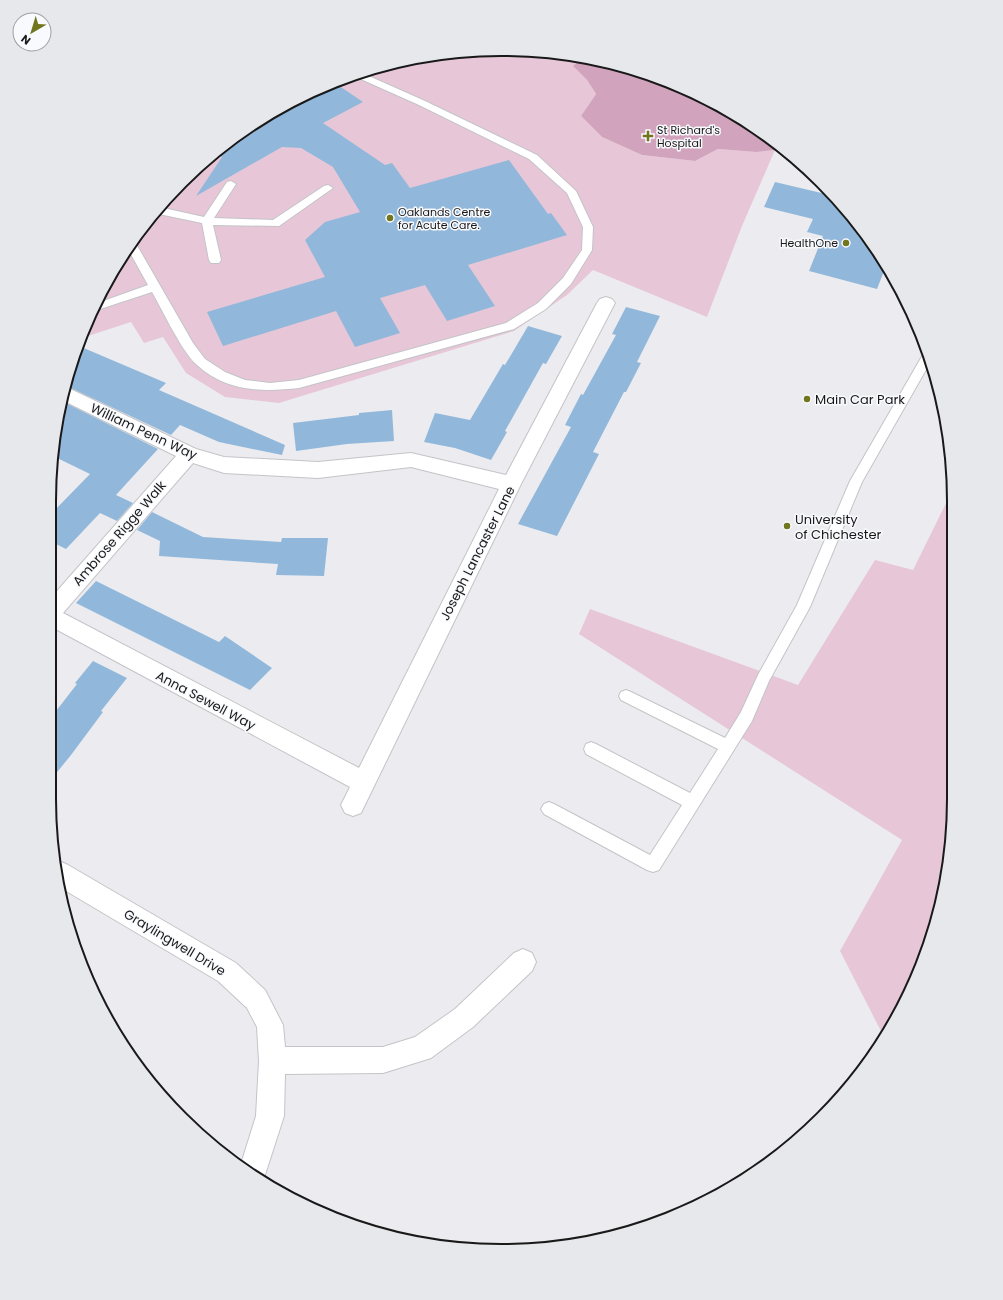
<svg xmlns="http://www.w3.org/2000/svg" width="1003" height="1300" font-family="Poppins,sans-serif">
<style>
.green{fill:#e7c7d7}
.forest{fill:#d2a3bd}
.building{fill:#91b8db}
.lines{fill:none;stroke-linecap:round;stroke-linejoin:round}
.lane-casing{stroke:#c4c4c8;stroke-width:2}
.street-casing{stroke:#c4c4c8;stroke-width:2}
.lane{fill:#fff;fill-rule:evenodd}
.street{fill:#fff;fill-rule:evenodd}
.poi-dot{fill:#71761e;stroke:#f9fafd;stroke-width:1.5}
.labels{text-anchor:middle;stroke-width:3;stroke-linejoin:round;paint-order:stroke}
.far-poi-label{font-size:11px;fill:#19191a;stroke:#f9fafd;text-anchor:start}
.poi-label{font-size:13px;fill:#19191a;stroke:#f9fafd;text-anchor:start}
.street-label{font-size:13px;fill:#19191a;stroke:#f9fafd}
.rim{fill:none;stroke:#19191a;stroke-width:2}
</style>
<rect width="100%" height="100%" fill="#ececf0"/>
<g class="green">
<path d="M502,49l82,8 -10,10 13,13 9,14 -15,22 21,21 40,18 53,6 23,-12 38,3 19,-2 -33,76 -35,91 -114,-47 -26,25 -53,36 -235,72 -54,-6 -39,-24 -23,-36 -19,6 -13,-21 -43,14 -5,-2 13,-33 46,-75 40,-45 68,-56 79,-42 84,-25z"/>
<path d="M950,495v363l-20,86 -46,93 -44,-86 62,-111 -323,-206 11,-25 208,76 77,-125 38,10z"/>
</g>
<path class="forest" d="M584,57l91,27 78,41 26,22 -4,3 -19,2 -38,-3 -23,12 -53,-6 -40,-18 -21,-21 15,-22 -9,-14 -14,-14z"/>
<g class="building">
<path d="M338,85l25,17 -40,21 62,42 7,-2 18,25 99,-28 39,54 3,-1 16,22 -99,30 27,41 -48,15 -22,-36 -45,13 20,35 -45,14 -19,-36 -113,35 -16,-34 118,-35 -20,-37 20,-18 35,-10 -27,-45 -32,-19 -19,-1 -86,49 26,-39 -5,-4 2,-2 38,-21 1,-9 34,-18h11z"/>
<path d="M775,182l59,14 44,54 8,16 -9,23 -68,-18 14,-35 -16,-4 6,-13 -49,-12z"/>
<path d="M626,307l34,9 -23,46 4,1 -15,29h-2l-31,60 6,2 -42,82 -39,-12 53,-97 -6,-2 16,-31 2,1 33,-60 -4,-1z"/>
<path d="M528,326l34,10 -16,28 -3,-1 -38,68 2,1 -16,28 -36,-12 -31,-6 11,-29 35,7 33,-56 2,1z"/>
<path d="M79,346l87,37 -7,7 126,55 -3,10 -63,-13 -39,-17 -9,10 -107,-50z"/>
<path d="M62,401l96,48 -42,46 17,8 -16,18 -17,-8 -34,36 -16,-8v-26l40,-41 -37,-18z"/>
<path d="M392,410l2,31 -47,3 -51,7 -3,-28 66,-8v-2z"/>
<path d="M152,512l51,25 78,5 1,-4h46l-4,38 -48,-1 2,-11 -119,-8 1,-15 -23,-11z"/>
<path d="M96,581l123,61 6,-6 47,32 -22,22 -174,-87z"/>
<path d="M93,661l34,17 -26,33 2,1 -32,43 -22,27v-62l28,-36 -2,-1z"/>
</g>
<g class="lines">
<defs>
<g id="lane">
<path d="M362,73l63,28 112,54 39,36 17,36 -1,23 -21,34 -25,25 -32,20 -215,59c-37,4 -72,4 -102,-23 -15,-13 -34,-54 -45,-73l-61,20 4,-8 53,-19 -20,-36 5,-7h2l58,101 12,16 20,13 20,8 25,3 29,-3 207,-57 32,-20 25,-25 19,-28 1,-23 -16,-34 -38,-34 -110,-54 -65,-29z"/>
<path d="M231,181l5,3 -22,34 59,2 51,-34 4,-1 5,3 -54,38 -66,-1 8,35 -2,3h-8l-2,-3 -7,-37 -48,-10 5,-6 45,10 23,-35z"/>
<path d="M927,350l4,11 -69,121 -52,125 -41,74 -17,40 -93,149 -6,2 -6,-2 -103,-56 -3,-5 3,-5 5,-2 5,2 96,51 32,-50 -96,-51 -2,-5 2,-5 5,-2 5,2 94,49 28,-44 -97,-49 -2,-4 2,-4 5,-2 5,2 94,46 16,-26 17,-37 39,-70 53,-124 75,-130z"/>
</g>
<g id="street">
<path d="M606,297l6,2 3,4 -94,181 -160,329 -8,3 -8,-3 -4,-8 9,-18 -300,-161v-27l126,-143 -114,-56 2,-14 132,63 28,8 94,5 93,-9 95,22 91,-172 3,-4zM193,463l31,10 94,5 93,-11 88,22 -140,279 -296,-155z"/>
<path d="M59,861l9,4 168,98 29,27 18,35 2,22h98l32,-10 40,-28 59,-56 9,-4 9,4 4,9 -4,9 -59,56 -42,31 -48,15 -98,1 -1,42 -21,65 -22,-17 15,-48 3,-55 -2,-34 -10,-19 -29,-27 -157,-93 -4,-26z"/>
</g>
</defs>
<use href="#lane" class="lane-casing"/>
<use href="#street" class="street-casing"/>
<use href="#lane" class="lane"/>
<use href="#street" class="street"/>
</g>
<g class="poi-dot">
<path d="M646 130h4v4h4v4h-4v4h-4v-4h-4v-4h4z"/>
<circle cx="390" cy="218" r="4"/>
<circle cx="846" cy="243" r="4"/>
<circle cx="807" cy="399" r="4"/>
<circle cx="787" cy="526" r="4"/>
</g>
<g class="labels">
<g class="far-poi-label">
<text x="657" y="134">St Richard's<tspan x="657" dy="13">Hospital</tspan></text>
<text x="398" y="216">Oaklands Centre<tspan x="398" dy="13">for Acute Care.</tspan></text>
<text x="838" y="247" text-anchor="end">HealthOne</text>
</g>
<g class="poi-label">
<text x="815" y="404">Main Car Park</text>
<text x="795" y="524">University<tspan x="795" dy="15">of Chichester</tspan></text>
</g>
<g class="street-label">
<text transform="translate(144 431) rotate(25)" y="5">William Penn Way</text>
<text transform="translate(119 533) rotate(-49)" y="5">Ambrose Rigge Walk</text>
<text transform="translate(477 553) rotate(-63)" y="5">Joseph Lancaster Lane</text>
<text transform="translate(206 700) rotate(28)" y="5">Anna Sewell Way</text>
<text transform="translate(175 942) rotate(31)" y="5">Graylingwell Drive</text>
</g>
</g>
<path d="M0 0H1003V1300H0ZM501 56H502A445 445 0 0 1 947 501V799A445 445 0 0 1 502 1244H501A445 445 0 0 1 56 799V501A445 445 0 0 1 501 56Z" fill="#e7e8eb" fill-rule="evenodd"/>
<path class="rim" d="M501 56H502A445 445 0 0 1 947 501V799A445 445 0 0 1 502 1244H501A445 445 0 0 1 56 799V501A445 445 0 0 1 501 56Z"/>
<g transform="translate(32 32) rotate(218)"><circle r="19" fill="#f9fafd" stroke="#9fa0a2"/>
<path d="M0-3L7 15L0 10L-7 15Z" fill="#71761e"/>
<text y="-6" font-size="11" font-weight="bold" text-anchor="middle" fill="#19191a">N</text>
</g>
</svg>
